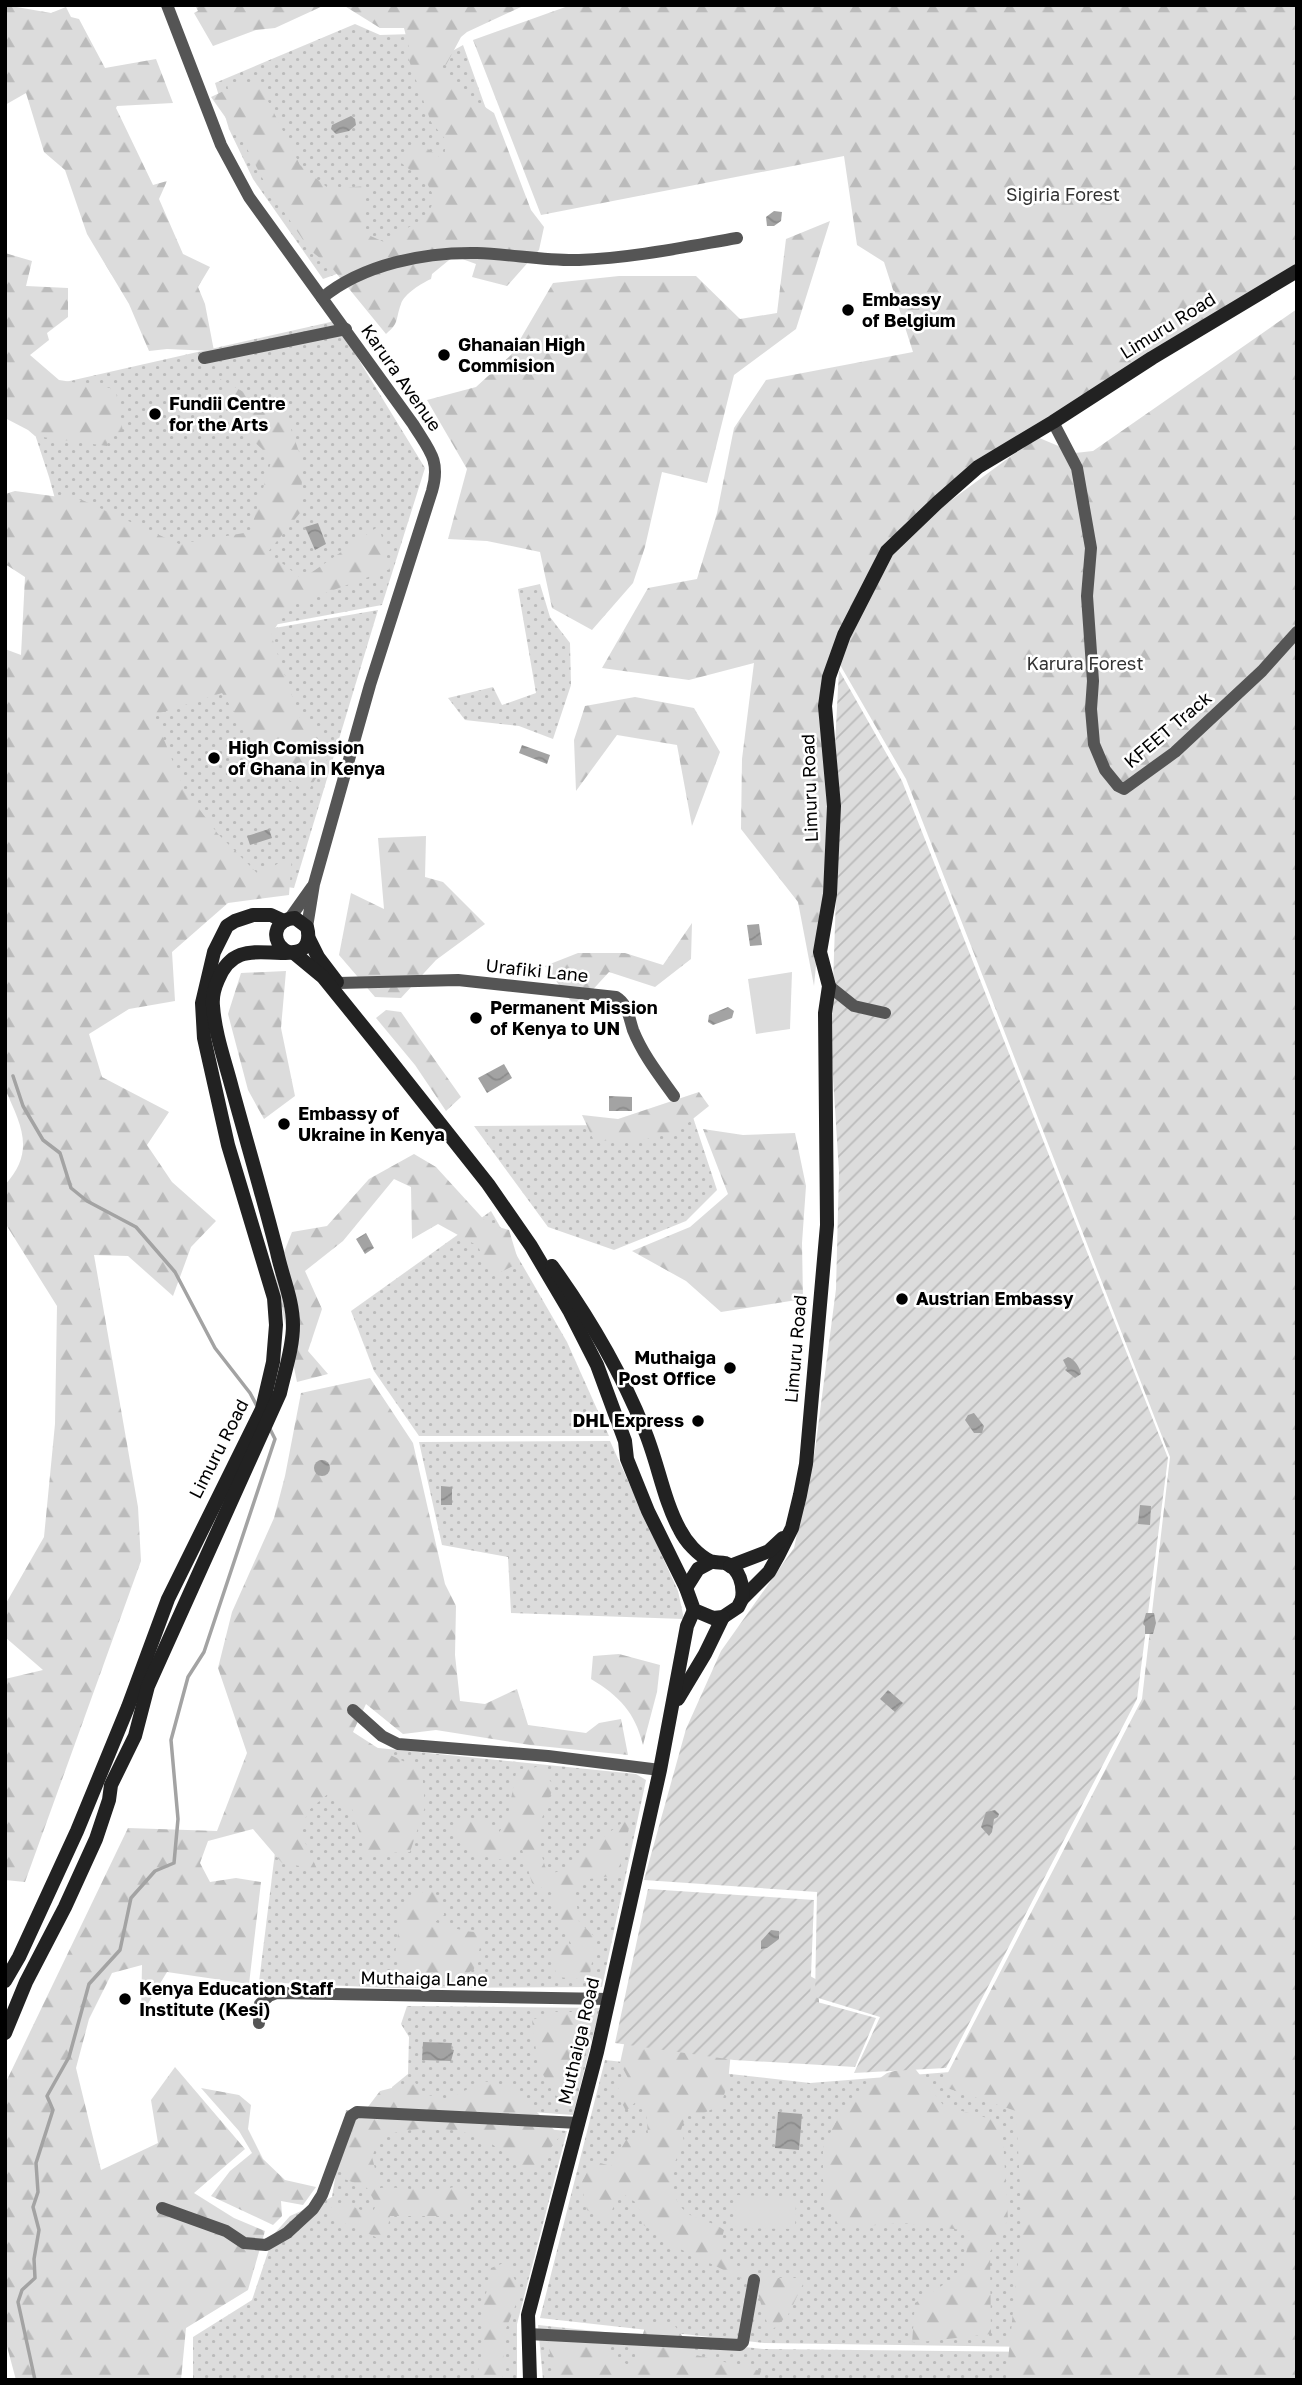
<svg xmlns="http://www.w3.org/2000/svg" width="1302" height="2385" font-family="'Golos Text',sans-serif">
<style>
.grass{fill:url(#grass-dots)}
.forest{fill:url(#forest-firs)}
.garden{fill:url(#garden-furrows)}
.pitch{fill:#dcdcdc}
.water{fill:url(#water-waves)}
.lines{fill:none;stroke-linecap:round;stroke-linejoin:round}
.stream{stroke:#a3a3a3;stroke-width:3.5}
.minor{stroke:#555;stroke-width:12}
.secondary{stroke:#222;stroke-width:14}
.poi-dot{fill:#000;stroke:#fff;stroke-width:2.5}
.labels{text-anchor:middle;stroke-width:5;stroke-linejoin:round;paint-order:stroke}
.park-label{font-size:18px;fill:#333;stroke:#fff}
.poi-label{font-size:18px;font-weight:bold;fill:#000;stroke:#fff;text-anchor:start}
.street-label{font-size:18px;fill:#000;stroke:#fff}
</style>
<defs>
<pattern id="grass-dots" width="8" height="8" patternUnits="userSpaceOnUse" patternTransform="scale(1.75)"><rect width="8" height="8" fill="#dcdcdc"/><path d="M2 2h.1M6 6h.1" fill="none" stroke="#bbb" stroke-width="1.8" stroke-linecap="round"/></pattern>
<pattern id="forest-firs" width="22" height="20" patternUnits="userSpaceOnUse" patternTransform="scale(1.75)"><rect width="22" height="20" fill="#dcdcdc"/><path d="M5 1l3.5 6h-7zM16 11l3.5 6h-7z" fill="#bbb"/></pattern>
<pattern id="garden-furrows" width="10" height="10" patternUnits="userSpaceOnUse" patternTransform="scale(1.75)"><rect width="10" height="10" fill="#dcdcdc"/><path d="M-1 1l2-2M0 10L10 0M9 11l2-2" fill="none" stroke="#bbb"/></pattern>
<pattern id="water-waves" width="16" height="10" patternUnits="userSpaceOnUse" patternTransform="scale(1.75)"><rect width="16" height="10" fill="#a3a3a3"/><path d="M0 5q4-4 8 0t8 0" fill="none" stroke="#8b8b8b"/></pattern>
</defs>
<rect width="100%" height="100%" fill="#fff"/>
<g class="grass">
<path d="M355,24l25,11 33,-1 34,20 16,-9 71,197 -129,7 -82,30 -70,-100 -24,-50 -14,-46z"/>
<path d="M335,321l90,147 -43,137 -283,52 -50,-180 -28,-85z"/>
<path d="M540,584l10,33 20,26 1,42 -18,54 -34,-13 -54,-6 -17,-22 45,-11 9,18 34,-12 -18,-104z"/>
<path d="M378,610l-84,278 -163,-23 -31,-207z"/>
<path d="M688,1102l29,88 -31,31 -72,29 -66,-23 -74,-101 155,-1z"/>
<path d="M491,1211l76,131 42,94h-190l-45,-65 -23,-60z"/>
<path d="M610,1441l68,150 6,28 -173,-6 -3,-56 -66,-12 -23,-103z"/>
<path d="M289,1739l347,35 10,6 -44,207 -210,1 -133,-6z"/>
<path d="M407,2006l193,2 -27,107 -181,-13v-15l16,-13 1,-37 -8,-13z"/>
<path d="M605,2060l205,23 204,-16 22,280 -272,-4 -224,-25z"/>
<path d="M346,2110l221,21 -50,193v56h-324v-43l59,-37 22,-66 16,-18 42,-19z"/>
<path d="M538,2325l225,24 274,3 -7,28h-487z"/>
</g>
<g class="forest">
<path d="M5,5l46,8 15,-6 5,10 8,2 26,49 51,-9 17,44 -56,3 -1,2 37,77 14,-4 -8,18 24,55 27,13 -12,20 7,17 9,47 -47,-2 -18,2 -20,-47 -42,-70 -22,-64 -21,-18 -18,-59 -21,12z"/>
<path d="M195,5h130l-50,23 -19,2 -43,16 -19,-33 4,-2z"/>
<path d="M343,5l178,2 -54,25 -6,5 -15,28h-8l21,25 35,23 37,97 13,17 -5,23 -32,36 -35,-9 4,-13 -22,-8 -22,18 -1,5c-9,4 -27,15 -30,25 -6,16 -1,18 -15,30l-54,-66 -22,-18 -43,-63 -22,-42 -34,-48 17,-8 -1,-5 7,2c10,-4 25,-3 34,4l-2,7 34,68 29,24 37,-3 -2,47 20,9 42,-25 9,-18 -8,-16 -27,-21 19,-19 25,17 2,-20 -15,-18 -25,-70h4l-6,-24h-24z"/>
<path d="M571,5h726v268l-261,162 -75,50 -66,61 -4,6 51,-45 95,-70 38,16 18,-2 204,-142v2071h-291l16,-156 -6,-113 -75,-25 201,-387 28,-242 -264,-678 -67,-116 21,-57 27,-46 -31,49 -17,30 -16,100 6,92 -15,155 -16,-84 -57,-73 1,-70 12,-96 -65,17 -87,-12 46,-80 49,-9 20,-66 17,-85 32,-48 147,-28 -29,-90 -27,-17 -13,-89 -303,59 -68,-175z"/>
<path d="M830,221l-34,108 -62,46 -27,108 -45,-11 -17,75 -12,36 -41,47 -40,-22 -12,-56 -53,-11 -39,-2 19,-70 -40,-69 49,-13 35,-32 42,-72 66,-7h77l44,43 37,-6 9,-74z"/>
<path d="M5,253l27,8 -6,25 42,2v29l-21,16 2,7 -19,15 29,25 51,8v3l6,1 7,40 -15,2 -1,12 -72,-10 -7,-6 -23,-12z"/>
<path d="M220,379l66,36 17,48 -3,50 -32,39 34,27 77,-53 11,43 -102,38 -17,28 29,84 36,26 -29,48 -40,-29 -45,-71 -68,22 30,74 34,45 41,41 33,-20 -3,40 -61,8 -56,49 3,49 -46,8 -40,25 13,43 67,35 -22,33 25,37 44,39 -25,26 -18,49 -45,-40 -34,-1 44,252 3,54 -116,321 -20,-2v-201l38,-9 -38,-33v-32l39,-68 11,-113 2,-118 -52,-83v-38c31,-34 16,-60 0,-96v-440l16,6 4,-78 -20,-13v-70l10,-3 67,9 97,44 71,-12 21,-70 -9,-13 -28,-25z"/>
<path d="M635,697l59,11 26,44 -28,74 -15,-81 -60,-10 -41,56 -2,-51 11,-34z"/>
<path d="M426,836l-1,41 18,5 42,42 -49,36 -35,38 -26,-1 -36,-42 12,-62 33,16 -6,-71z"/>
<path d="M692,923l-1,36 -36,28 -46,-15 -33,36 -31,-42 33,-13h47l38,12z"/>
<path d="M286,971l-5,57 14,68 -31,23 -16,-29 -20,-76 13,-41z"/>
<path d="M386,1010l15,2 60,85 -15,14 -31,-46 -39,-47z"/>
<path d="M699,1092l10,14 -30,24 -32,9 -53,2 -12,-26 36,4z"/>
<path d="M703,1129l40,6 52,-2 11,53 -4,57 1,56 -82,13 -35,-31 -54,-30 58,-24 38,-33z"/>
<path d="M414,1154l22,13 52,57 21,6 10,33 -28,14 -13,-31 -40,-22 -26,15 -1,-52 -17,-8 -51,62 -38,30 17,38 -14,42 20,23 -31,8 -22,-107 17,-43 35,-6 42,-47z"/>
<path d="M370,1378l43,65 32,141 11,22 -1,49 5,46 25,3 32,-15 11,36 58,8 13,-10 22,-4 7,36 -98,-10 -94,-15 -33,4 -37,-30 -13,28 31,20 38,18 3,37 -15,45 -44,2 -14,-45 -23,-16 -20,17 -9,21 17,38 -35,-6 -29,-34 -45,12 -8,22 10,19 26,-4 25,4 -12,102 -82,-12 -26,43 1,-50 -30,8 -23,46 -13,49 25,102 57,-27 -7,-43 24,-33 70,82 -51,44 40,25 31,13 -17,59 -62,38 -5,52h-165l-11,-41v-255l123,-256 89,3 30,-78 -29,-85 14,-56 42,-94 11,-42 16,-83z"/>
<path d="M619,1654l41,11 -3,27 -14,53c-8,-33 -24,-49 -52,-66l2,-23z"/>
<path d="M539,1766l15,20c-15,38 -21,49 -6,88l21,-5 29,-28 34,-26 -14,60 -29,4 -14,11 4,32 17,16 -7,42 -32,-3 -7,-25 9,-7 12,-1 -11,-24 -8,-27 -20,-10 -11,-37 -19,14 -35,-10 -13,-16 1,-12 24,-5 19,17 9,-14 9,-47z"/>
<path d="M431,1889l12,13 1,13 -9,7 29,9 20,2 -10,36 -26,17 -46,-10 -7,-21 7,-49 13,-11z"/>
<path d="M803,1972l16,9v36l-88,35 -3,30 -7,23 -17,8 -18,2 -5,15 4,15c-4,6 -9,13 -11,20 -5,19 0,43 20,52 11,4 20,6 30,13l-6,23 6,8 49,17h33l-18,37 -18,17 -15,-47 -77,-37 -36,-24 -4,-20 -19,-13 -11,31 -21,-12 -6,-26 12,-23 18,5 15,-26 22,-6 -2,-21 -8,-13 -12,11 -10,-20 12,-13 -8,-15 7,-32z"/>
<path d="M554,2012h41l-24,92 -16,-9 -17,-29 -6,-46z"/>
<path d="M913,2066l31,40 58,16 6,98 -18,32 1,82 -79,9 3,-40 48,-31 7,-41 -67,-8 -63,5 -17,-32v-50l24,-44 40,-29z"/>
<path d="M482,2081l30,5 48,50 -30,39c-14,-11 -28,-25 -43,-34 -31,-16 -74,-15 -107,-4l-8,20 8,31c33,-3 47,10 82,-4l13,21 -31,11h-54l-5,26c-21,-12 -43,-17 -62,-31l20,-9 29,13 4,-11 -9,-16 -25,-10 4,-34 12,-24 22,-29 35,-9 6,12 29,5z"/>
<path d="M201,2088l38,7 12,10 -3,24 15,30 22,21 31,7 -13,18 -22,-4 1,15 -9,9 -62,-29 19,-25 22,-18 -13,-22z"/>
<path d="M506,2262l15,30 -16,39 -3,49h-26l8,-36v-40l7,-36z"/>
<path d="M647,2322l28,4 21,29 65,16 -3,9h-204l-8,-52 46,8 39,32z"/>
</g>
<g class="garden">
<path d="M839,670l63,111 266,677 -31,241 -191,369 -92,5 26,-56 -65,-20 2,-105 -173,-12 42,-151 35,-78 73,-103 21,-98 21,-161 3,-117 -8,-127 8,-239 -4,-61z"/>
<path d="M648,1889l166,11 -4,100 66,18 -21,49 -121,-7 -119,-17z"/>
</g>
<g class="pitch">
<path d="M792,972l-2,57 -34,5 -8,-55z"/>
<path d="M736,2195l60,2 -1,32 -60,-1z"/>
</g>
<g class="water">
<path d="M351,116l4,3 1,6 -7,6 -13,3 -5,-5 1,-4z"/>
<path d="M774,211l8,1 -1,9 -7,5h-7l-1,-9z"/>
<path d="M318,523l8,21 -11,6 -10,-23z"/>
<path d="M522,745l28,10 -3,9 -28,-11z"/>
<path d="M269,829l3,9 -22,7 -3,-9z"/>
<path d="M759,924l3,21 -12,1 -3,-21z"/>
<path d="M728,1007l6,4 -2,7 -19,7 -5,-3 1,-7z"/>
<path d="M504,1064l8,14 -25,15 -9,-15z"/>
<path d="M609,1096l23,1v14h-23z"/>
<path d="M366,1233l8,15 -9,6 -9,-15z"/>
<path d="M1068,1357c7,2 12,11 13,17l-6,4 -10,-8 2,-2 -4,-8z"/>
<path d="M974,1413l10,13 -2,7h-8l-9,-13 3,-5z"/>
<circle cx="322" cy="1468" r="8"/>
<path d="M441,1486l11,1v18h-11z"/>
<path d="M1140,1505l11,1 -1,19 -12,-1z"/>
<path d="M1146,1613h8l2,10 -3,11h-8v-8l-2,-2z"/>
<path d="M888,1690l15,13 -8,9 -15,-13z"/>
<path d="M995,1810l4,4 -1,3 -4,2 -2,13 -3,4 -8,-9 5,-15z"/>
<path d="M771,1930l8,1v8l-12,9 -6,1v-8z"/>
<path d="M423,2042l29,1 -1,6 3,1 -3,11 -29,-1z"/>
<path d="M778,2112l24,2 -3,36 -24,-2z"/>
</g>
<g class="lines">
<g class="stream">
<path d="M13,1076l10,30 20,34 17,13 11,35 16,13 49,26 39,45 40,76 35,45 8,15"/>
<path d="M35,2380l-17,-78 4,-12 13,-12 -1,-19 5,-29 -6,-23 5,-15 -2,-29 17,-53 -6,-14 22,-39 20,-73 31,-34 11,-52 24,-27 19,-8 4,-44 -7,-79 17,-63 16,-25 71,-213 -6,-12"/>
</g>
<g class="minor">
<path d="M167,5l54,140 28,52 164,227c16,26 28,36 19,67l-62,194 -56,199 -7,43"/>
<path d="M322,298c41,-34 103,-46 155,-45 34,1 68,8 102,7 53,-2 106,-13 158,-22"/>
<path d="M204,358l142,-29"/>
<path d="M1053,422l24,46 14,80 -4,48 6,85 -2,28 3,35 11,26 13,16 6,3 51,-37 87,-81 35,-39"/>
<path d="M290,918l22,-31"/>
<path d="M338,983l120,-3 158,17c12,7 13,21 17,33 10,25 26,45 41,66"/>
<path d="M829,986l25,20 31,7"/>
<path d="M353,1710l29,26 16,8 150,12 112,14"/>
<path d="M259,2023l1,-19 9,-8 8,-3 332,6"/>
<path d="M162,2208l64,23 18,12 22,2 21,-12 26,-24 9,-14 29,-79 6,-4 222,11"/>
<path d="M528,2334l212,11 3,-3 11,-62"/>
</g>
<g class="secondary">
<path d="M309,939l9,18 19,25"/>
<path d="M294,953l29,24 55,68 110,139 43,62 39,66 27,53 28,76 2,18 21,52 38,77 8,22 19,8 10,-1 15,-10 4,-8 27,-27 9,-16 14,-28 8,-33 6,-31 21,-239 -2,-212 4,-27 -9,-34 10,-58 4,-88 -9,-100 4,-29 15,-42 43,-84 50,-48 41,-36 75,-45 99,-64 145,-87"/>
<path d="M552,1266c36,50 69,106 92,163 14,33 19,70 36,101 6,12 18,25 30,31 5,2 10,1 15,2 15,5 19,23 17,36"/>
<path d="M730,1566l39,-15 14,-13"/>
<path d="M686,1588l12,-19 13,-7"/>
<path d="M678,1699l27,-45 18,-37"/>
<path d="M5,1981l14,-24 58,-126 51,-124 40,-108 94,-190 11,-47 3,-37 -2,-27 -46,-153 -24,-107 -2,-35 12,-51 13,-26 8,-5 18,-6h18l13,6"/>
<path d="M5,2033l21,-51 39,-75 31,-68 13,-39 2,-15 24,-49 13,-50 132,-293c5,-23 13,-45 13,-68 0,-25 -11,-49 -16,-73 -14,-55 -30,-109 -45,-164 -7,-27 -17,-54 -19,-82 -1,-9 1,-17 5,-26 16,-41 48,-23 77,-28 13,-2 15,-14 12,-25l-12,-9c-21,1 -26,24 -7,34"/>
<path d="M530,2380l-2,-65 69,-263 63,-282 27,-144 7,-16"/>
</g>
</g>
<g class="poi-dot">
<circle cx="848" cy="310" r="7"/>
<circle cx="444" cy="355" r="7"/>
<circle cx="155" cy="414" r="7"/>
<circle cx="214" cy="758" r="7"/>
<circle cx="476" cy="1018" r="7"/>
<circle cx="284" cy="1124" r="7"/>
<circle cx="902" cy="1299" r="7"/>
<circle cx="730" cy="1368" r="7"/>
<circle cx="698" cy="1421" r="7"/>
<circle cx="125" cy="1999" r="7"/>
</g>
<g class="labels">
<g class="park-label">
<text x="1063" y="201">Sigiria Forest</text>
<text x="1085" y="670">Karura Forest</text>
</g>
<g class="poi-label">
<text x="862" y="306">Embassy<tspan x="862" dy="21">of Belgium</tspan></text>
<text x="458" y="351">Ghanaian High<tspan x="458" dy="21">Commision</tspan></text>
<text x="169" y="410">Fundii Centre<tspan x="169" dy="21">for the Arts</tspan></text>
<text x="228" y="754">High Comission<tspan x="228" dy="21">of Ghana in Kenya</tspan></text>
<text x="490" y="1014">Permanent Mission<tspan x="490" dy="21">of Kenya to UN</tspan></text>
<text x="298" y="1120">Embassy of<tspan x="298" dy="21">Ukraine in Kenya</tspan></text>
<text x="916" y="1305">Austrian Embassy</text>
<text x="716" y="1364" text-anchor="end">Muthaiga<tspan x="716" dy="21">Post Office</tspan></text>
<text x="684" y="1427" text-anchor="end">DHL Express</text>
<text x="139" y="1995">Kenya Education Staff<tspan x="139" dy="21">Institute (Kesi)</tspan></text>
</g>
<g class="street-label">
<text transform="translate(1168 326) rotate(-32)" y="6">Limuru Road</text>
<text transform="translate(401 378) rotate(55)" y="6">Karura Avenue</text>
<text transform="translate(1168 730) rotate(-40)" y="6">KFEET Track</text>
<text transform="translate(810 788) rotate(-92)" y="6">Limuru Road</text>
<text transform="translate(537 971) rotate(6)" y="6">Urafiki Lane</text>
<text transform="translate(796 1349) rotate(-85)" y="6">Limuru Road</text>
<text transform="translate(219 1449) rotate(-63)" y="6">Limuru Road</text>
<text transform="translate(424 1979) rotate(1)" y="6">Muthaiga Lane</text>
<text transform="translate(579 2041) rotate(-77)" y="6">Muthaiga Road</text>
</g>
</g>
<rect width="1302" height="2385" fill="none" stroke="#000000" stroke-width="14"/>
</svg>
